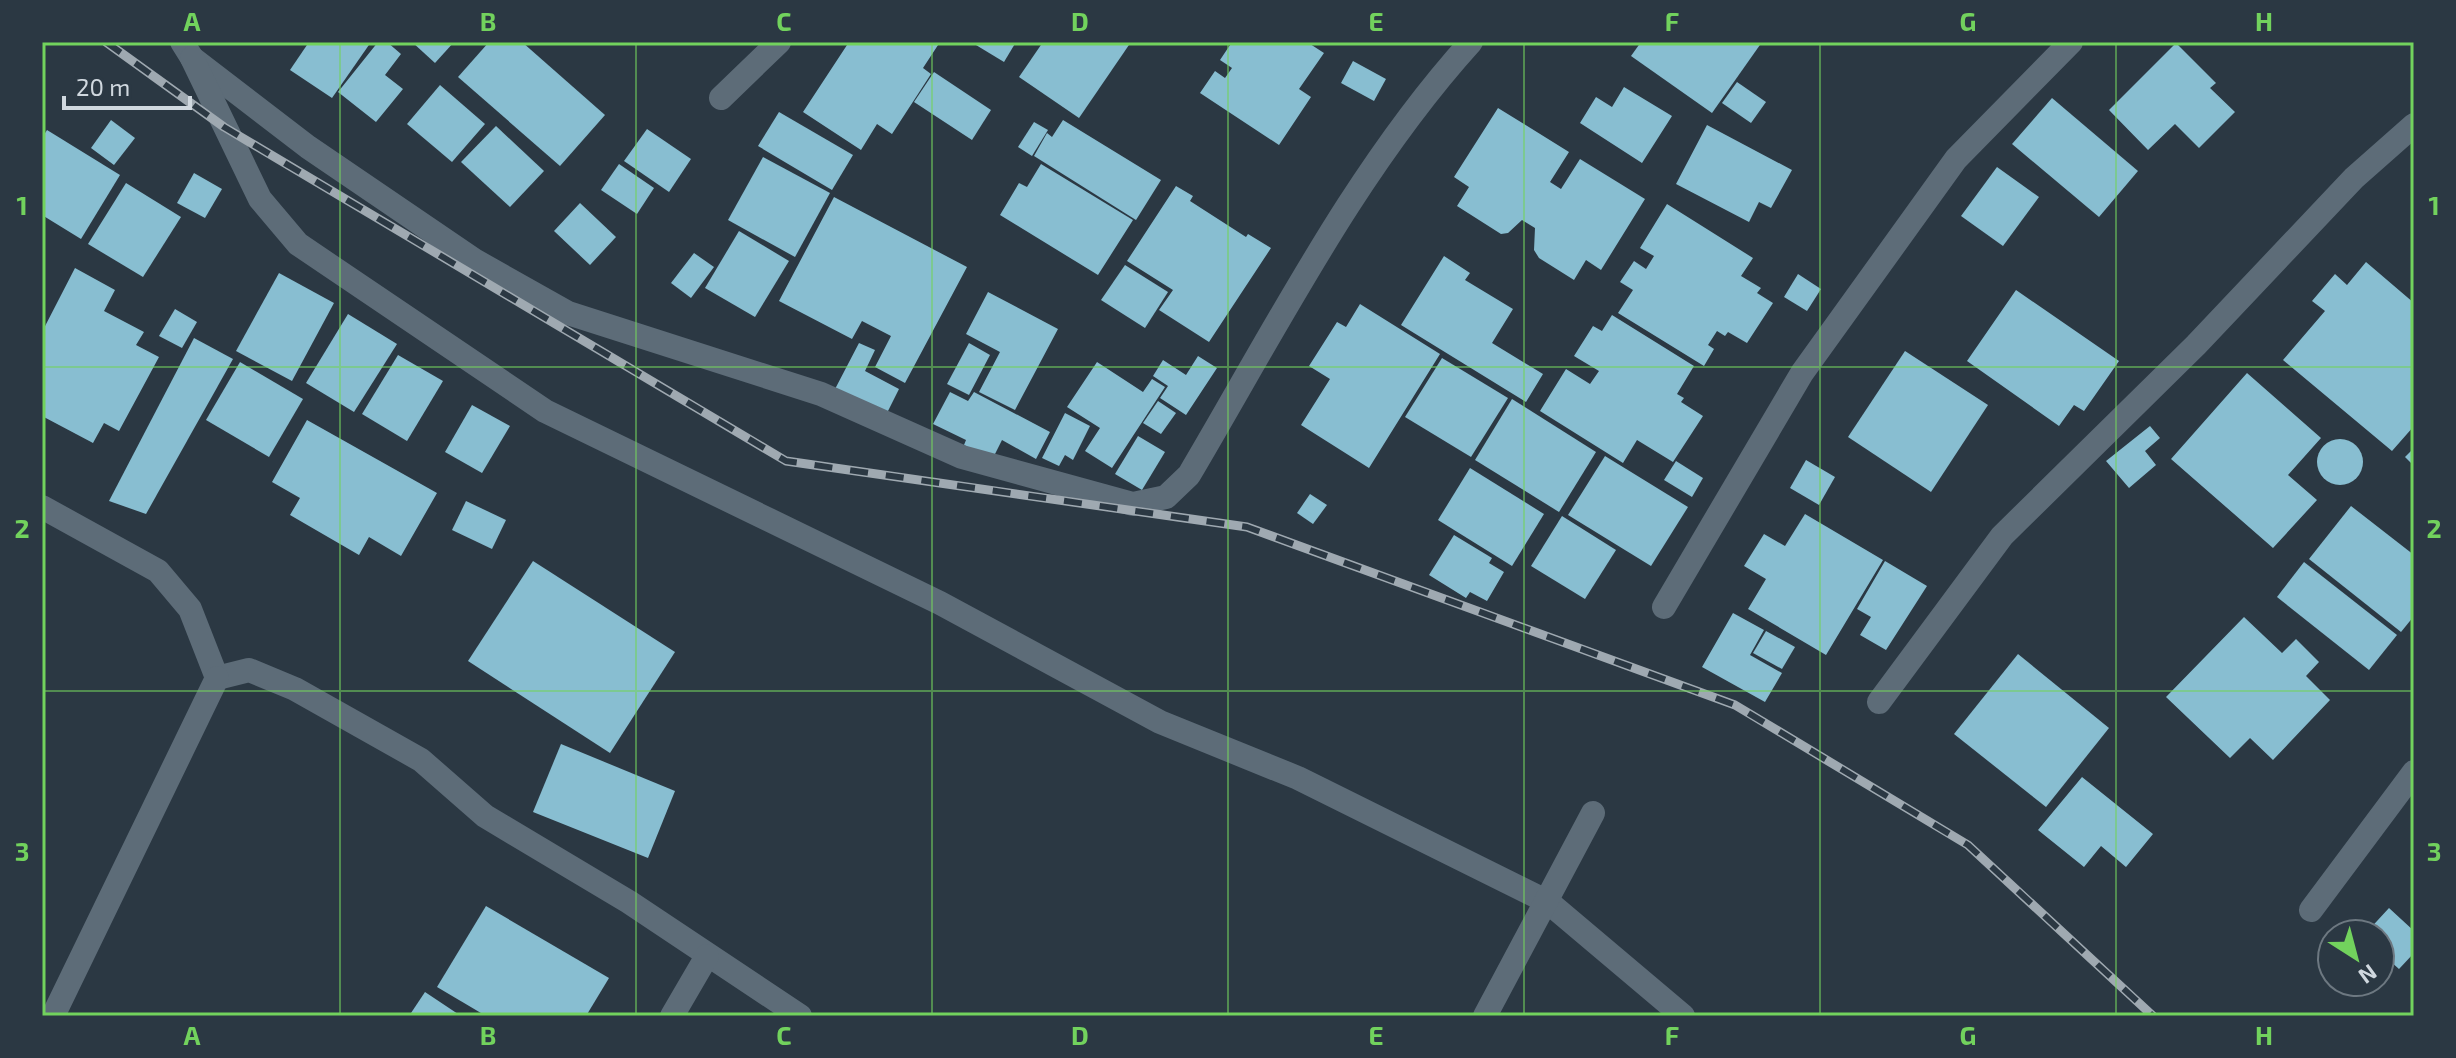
<svg xmlns="http://www.w3.org/2000/svg" width="2456" height="1058" font-family="'Exo 2',sans-serif">
<style>
.building{fill:#88bed1}
.lines{fill:none;stroke-linecap:round;stroke-linejoin:round}
.minor{stroke:#5d6c78;stroke-width:24}
.rail-casing{stroke:#9fa9b1;stroke-width:9}
.rail{stroke:#2b3843;stroke-width:6;stroke-dasharray:18;stroke-linecap:butt}
.grid{fill:none;stroke:#72d25d;stroke-width:2;stroke-opacity:0.55}
.neatline{fill:none;stroke:#72d25d;stroke-width:3}
.grid-label{font-size:26px;text-anchor:middle;font-weight:bold;fill:#72d25d}
</style>
<rect width="100%" height="100%" fill="#2b3843"/>
<g class="building">
<path d="M309,42h62l-39,56 -42,-28z"/>
<path d="M378,42h9l14,12 -16,21 18,14 -27,33 -38,-30z"/>
<path d="M412,42h42l-19,21z"/>
<path d="M489,42h33l83,73 -45,51 -102,-89z"/>
<path d="M849,42h91l-17,26 8,6 -39,60 -15,-10 -16,26 -58,-38z"/>
<path d="M971,42h45l-12,20z"/>
<path d="M1043,42h88l-52,76 -60,-41z"/>
<path d="M1232,42h75l17,11 -25,36 12,8 -32,48 -79,-52 15,-22 10,7 7,-10 -12,-8z"/>
<path d="M1641,42h121l-50,71 -81,-57z"/>
<path d="M2176,43l40,40 -6,5 25,24 -36,36 -24,-24 -27,26 -39,-40z"/>
<path d="M1353,61l33,18 -12,22 -33,-18z"/>
<path d="M934,72l57,38 -19,30 -58,-38z"/>
<path d="M1737,82l29,20 -15,21 -29,-20z"/>
<path d="M440,85l45,39 -33,38 -45,-38z"/>
<path d="M1624,87l48,29 -30,47 -62,-40 16,-26 16,10z"/>
<path d="M2052,98l86,73 -39,46 -87,-73z"/>
<path d="M1498,108l71,44 -19,30 11,7 19,-30 65,40 -44,71 -15,-10 -12,20 -35,-22 -5,-8 1,-22 -13,-8 -14,13 -7,1 -44,-28 12,-19 -15,-10z"/>
<path d="M779,112l74,43 -21,35 -74,-44z"/>
<path d="M111,120l24,18 -21,27 -23,-17z"/>
<path d="M1063,120l98,60 -25,40 -102,-64 13,-23 5,4z"/>
<path d="M1034,122l14,8 -16,26 -14,-9z"/>
<path d="M1707,125l85,45 -21,38 -12,-6 -10,20 -73,-38z"/>
<path d="M496,126l48,45 -34,36 -49,-45z"/>
<path d="M647,129l44,30 -22,33 -45,-31z"/>
<path d="M47,130l73,45 -39,64 -39,-24v-77z"/>
<path d="M763,157l67,36 -35,64 -67,-37z"/>
<path d="M619,164l35,24 -17,26 -36,-24z"/>
<path d="M1041,164l92,56 -35,55 -98,-60 19,-32 8,4z"/>
<path d="M1997,167l42,30 -36,49 -42,-30z"/>
<path d="M194,173l28,16 -17,29 -28,-15z"/>
<path d="M126,183l55,34 -38,60 -55,-33z"/>
<path d="M1176,186l17,10 -3,5 56,36 2,-3 23,14 -62,94 -50,-32 14,-20 -46,-29z"/>
<path d="M834,197l133,70 -62,116 -30,-16 16,-31 -29,-15 -10,18 -73,-38z"/>
<path d="M580,203l36,34 -26,28 -36,-34z"/>
<path d="M1667,204l86,54 -12,18 20,12 -4,5 16,10 -26,40 -19,-11 -3,4 -8,-5 -9,14 6,4 -10,17 -86,-53 15,-23 -13,-8 14,-21 12,8 8,-13 -14,-8z"/>
<path d="M739,231l50,30 -34,56 -50,-29z"/>
<path d="M694,253l20,14 -23,31 -20,-15z"/>
<path d="M1444,256l26,17 -5,7 48,29 -21,34 51,31 -17,28 -125,-77z"/>
<path d="M2366,262l48,41v123l-22,25 -109,-91 42,-49 -13,-10 23,-27 12,11z"/>
<path d="M1125,265l43,27 -23,36 -44,-28z"/>
<path d="M75,268l40,22 -11,21 40,21 -8,13 23,12 -40,74 -15,-8 -11,20 -51,-27v-84z"/>
<path d="M279,273l55,30 -42,78 -56,-30z"/>
<path d="M1798,274l23,15 -14,22 -23,-14z"/>
<path d="M2016,290l103,71 -35,50 -10,-6 -15,21 -92,-65z"/>
<path d="M988,292l70,37 -43,81 -36,-18 21,-40 -34,-18z"/>
<path d="M1360,304l80,50 -71,114 -68,-43 29,-46 -21,-13 28,-44 9,5z"/>
<path d="M175,309l22,13 -15,26 -23,-12z"/>
<path d="M348,314l49,30 -43,68 -48,-29z"/>
<path d="M1612,315l82,51 -17,28 7,4 -3,4 22,14 -30,46 -36,-22 -14,23 -83,-52 26,-42 24,15 9,-13 -25,-15 19,-30 9,5z"/>
<path d="M194,338l39,21 -87,155 -37,-13z"/>
<path d="M859,343l16,7 -10,21 34,18 -14,28 -51,-26z"/>
<path d="M969,343l21,12 -21,40 -22,-11z"/>
<path d="M1905,351l83,54 -57,87 -83,-55z"/>
<path d="M398,355l45,26 -36,60 -45,-27z"/>
<path d="M1198,356l19,12 -31,47 -26,-17 8,-12 -15,-10 10,-16 23,15z"/>
<path d="M1442,358l66,40 -37,59 -66,-40z"/>
<path d="M240,362l63,37 -34,58 -63,-37z"/>
<path d="M1097,362l46,30 9,-13 13,8 -53,81 -27,-17 15,-23 -33,-21z"/>
<path d="M2247,373l74,65 -33,37 29,25 -44,48 -102,-89z"/>
<path d="M950,392l18,9 6,-9 76,40 -14,27 -34,-19 -10,20 -28,-15 2,-5 -33,-16z"/>
<path d="M1512,399l84,53 -37,60 -84,-52z"/>
<path d="M1158,401l18,12 -15,21 -18,-11z"/>
<path d="M472,405l38,21 -28,47 -37,-21z"/>
<path d="M1065,413l25,13 -17,34 -8,-5 -6,11 -17,-8z"/>
<path d="M307,420l130,73 -36,63 -32,-19 -10,18 -69,-40 10,-17 -28,-16z"/>
<path d="M2150,426l10,12 -15,13 11,14 -27,23 -23,-27z"/>
<path d="M1138,436l27,16 -23,38 -27,-16z"/>
<circle cx="2340" cy="462" r="23"/>
<path d="M2414,448v18l-9,-9z"/>
<path d="M1605,456l83,51 -37,59 -83,-51z"/>
<path d="M1806,460l29,17 -16,28 -29,-17z"/>
<path d="M1676,461l27,17 -11,19 -28,-17z"/>
<path d="M1470,468l74,46 -32,52 -74,-46z"/>
<path d="M1310,494l17,11 -14,19 -16,-11z"/>
<path d="M466,501l40,19 -14,29 -40,-19z"/>
<path d="M2351,506l63,49v61l-13,16 -92,-73z"/>
<path d="M1805,514l78,46 -57,95 -78,-46 18,-30 -22,-13 20,-32 21,12z"/>
<path d="M1562,516l54,34 -31,49 -54,-33z"/>
<path d="M1454,535l38,23 -3,5 15,9 -17,29 -17,-9 -4,6 -37,-23z"/>
<path d="M533,561l142,91 -65,101 -142,-92z"/>
<path d="M1885,561l42,25 -41,64 -26,-15 11,-18 -14,-8z"/>
<path d="M2304,562l93,73 -28,35 -92,-73z"/>
<path d="M1733,613l31,17 -14,25 32,18 -17,29 -63,-35z"/>
<path d="M2244,617l38,36 14,-14 23,23 -13,14 24,24 -57,60 -23,-22 -20,20 -64,-61z"/>
<path d="M1766,631l29,16 -13,22 -29,-16z"/>
<path d="M2018,654l91,74 -63,79 -92,-73z"/>
<path d="M561,744l114,47 -27,67 -115,-46z"/>
<path d="M2082,777l71,57 -27,33 -25,-21 -17,21 -46,-37z"/>
<path d="M486,906l123,72 -23,38h-100l-49,-29z"/>
<path d="M2389,908l25,23v22l-15,16 -19,-17v-18h-15z"/>
<path d="M425,992l36,24h-52z"/>
</g>
<g class="lines">
<g class="minor">
<path d="M182,42l10,16 116,89 166,113 94,53 253,81 141,63 171,47 33,-7 23,-22c87,-147 167,-306 282,-433"/>
<path d="M192,58l68,141 38,45 247,167 395,192 220,119 138,56 250,124 135,114"/>
<path d="M721,98l58,-56"/>
<path d="M42,507l116,64 32,38 27,69 32,-8 46,19 126,71 64,56 144,86 171,114"/>
<path d="M1664,607l138,-234 154,-214 115,-117"/>
<path d="M1879,702l123,-166 194,-191 158,-167 60,-53"/>
<path d="M2311,910l103,-138"/>
<path d="M53,1016l164,-338"/>
<path d="M672,1016l35,-60"/>
<path d="M1485,1016l108,-203"/>
</g>
<defs>
<path id="rail" d="M106,42l118,85 562,334 461,66 488,178 233,140 185,171"/>
</defs>
<use href="#rail" class="rail-casing"/>
<use href="#rail" class="rail"/>
</g>
<path class="grid" d="M340,42v974M636,42v974M932,42v974M1228,42v974M1524,42v974M1820,42v974M2116,42v974M42,367h2372M42,691h2372"/>
<rect width="2456" height="1058" fill="none" stroke="#2b3843" stroke-width="88"/>
<g transform="translate(2356 958) rotate(144)"><circle r="38" fill="#2b3843" stroke="#6d7881" stroke-width="2"/>
<path d="M0-6L14 30L0 20L-14 30Z" fill="#72d25d"/>
<text y="-12" font-size="22" font-weight="bold" text-anchor="middle" fill="#d0d8df">N</text>
</g>
<path d="M64 96v12h126v-12" fill="none" stroke="#d0d8df" stroke-width="4"/>
<text x="76" y="96" font-size="24" fill="#d0d8df" stroke="#2b3843" stroke-width="6" paint-order="stroke">20 m</text>
<rect x="44" y="44" width="2368" height="970" class="neatline"/>
<g class="grid-label">
<text x="192" y="31">A</text>
<text x="488" y="31">B</text>
<text x="784" y="31">C</text>
<text x="1080" y="31">D</text>
<text x="1376" y="31">E</text>
<text x="1672" y="31">F</text>
<text x="1968" y="31">G</text>
<text x="2264" y="31">H</text>
<text x="22" y="215">1</text>
<text x="2434" y="215">1</text>
<text x="22" y="538">2</text>
<text x="2434" y="538">2</text>
<text x="22" y="861">3</text>
<text x="2434" y="861">3</text>
<text x="192" y="1045">A</text>
<text x="488" y="1045">B</text>
<text x="784" y="1045">C</text>
<text x="1080" y="1045">D</text>
<text x="1376" y="1045">E</text>
<text x="1672" y="1045">F</text>
<text x="1968" y="1045">G</text>
<text x="2264" y="1045">H</text>
</g>
</svg>
